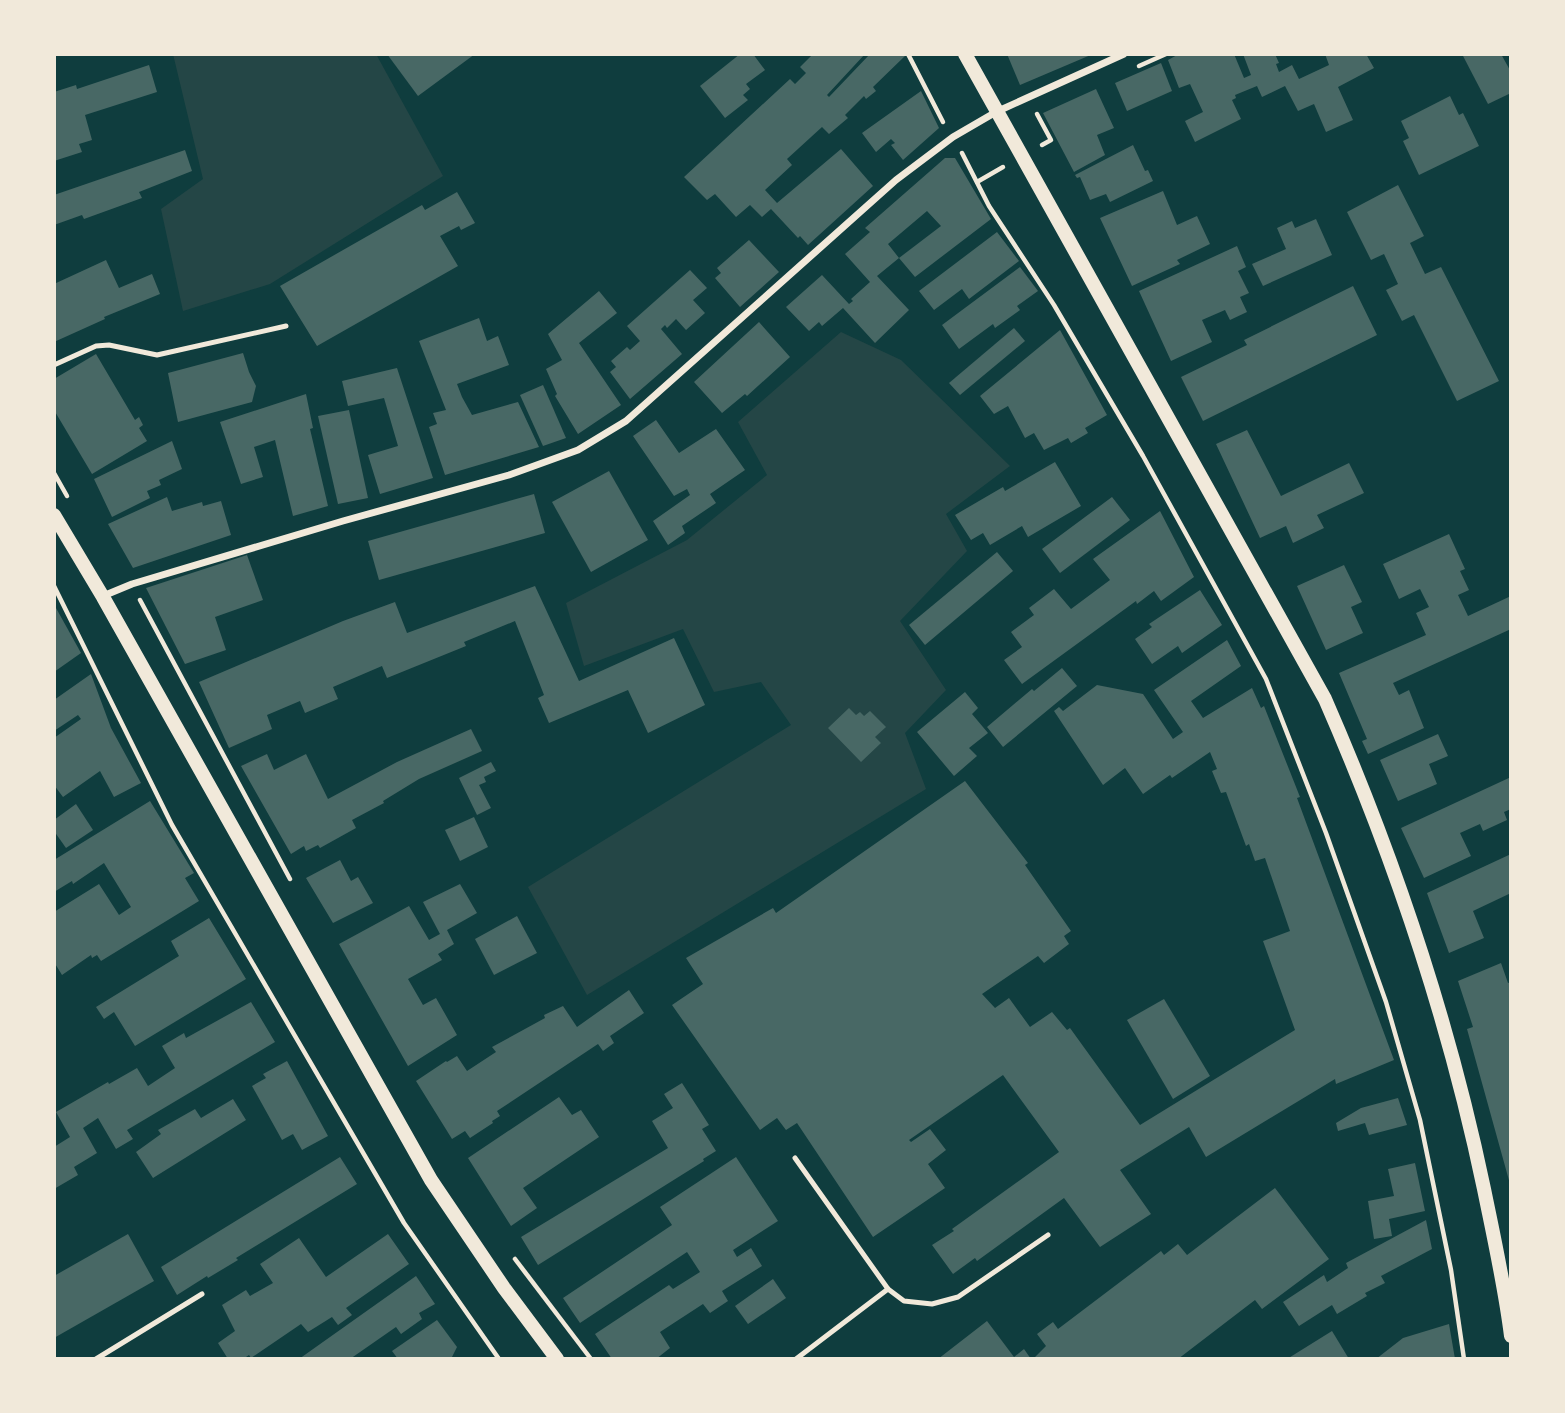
<svg xmlns="http://www.w3.org/2000/svg" width="1565" height="1413" font-family="Signika,sans-serif">
<style>
.green{fill:#244646}
.building{fill:#486865;fill-rule:evenodd}
.lines{fill:none;stroke-linecap:round;stroke-linejoin:round}
.path{stroke:#f1e9da;stroke-width:4.5}
.service{stroke:#f1e9da;stroke-width:5}
.minor{stroke:#f1e9da;stroke-width:7}
.secondary{stroke:#f1e9da;stroke-width:14}
</style>
<rect width="100%" height="100%" fill="#0f3d3e"/>
<g class="green">
<path d="M173,54h203l67,122 -173,108 -87,27 -22,-102 42,-30z"/>
<path d="M841,332l60,28 109,106 -64,48 21,37 -67,70 46,69 -41,43 21,56 -339,206 -59,-108 263,-162 -30,-43 -47,10 -31,-63 -99,37 -18,-63 121,-63 80,-65 -29,-53z"/>
</g>
<g class="building">
<path d="M387,54h88l-57,42z"/>
<path d="M740,54h13l12,16 -19,14 4,5 -7,6 5,5 -23,18 -25,-32z"/>
<path d="M813,54h52l-38,41 2,2 41,-43h33l2,2 -32,31 3,4 -10,8 -2,-3 -19,19 3,3 -19,16 -7,-7 -35,32 5,6 -27,25 12,13 64,-54 32,37 -65,59 -8,-9 -2,2 -27,-29 -9,8 -12,-12 -14,12 -21,-23 -8,6 -23,-23 106,-98 5,5 11,-11 -6,-6z"/>
<path d="M1007,54h86l-73,31z"/>
<path d="M1179,54h55l10,24 7,-3 -8,-21h32l4,9 -3,1 3,8 13,-7 7,14 30,-14 -4,-11h41l8,14 -36,19 15,33 -27,12 -12,-28 -16,7 -13,-25 -23,11 -5,-11 -22,9 1,3 -4,2 9,19 -46,23 -10,-21 18,-9 -13,-28 -11,4 -11,-28z"/>
<path d="M1462,54h39l10,18v21l-23,11z"/>
<path d="M1161,63l11,28 -45,20 -12,-28z"/>
<path d="M149,65l8,27 -72,23 7,25 -13,4 3,8 -28,9v-69l22,-7 1,4z"/>
<path d="M1096,89l18,39 -17,7 8,20 -31,17 -31,-59z"/>
<path d="M921,91l18,37 -36,32 -12,-15 4,-2 -4,-4 -15,13 -14,-19z"/>
<path d="M1450,96l9,19 4,-2 16,33 -60,29 -16,-34 6,-3 -8,-17z"/>
<path d="M1133,145l12,26 3,-1 5,11 -43,21 -4,-8 -16,6 -10,-23 -3,1 -2,-3z"/>
<path d="M185,150l7,21 -53,21 3,6 -58,21 -2,-4 -28,10v-30z"/>
<path d="M945,158h10l36,61 -76,58 -16,-19 -22,18 32,34 -34,33 -32,-35 -21,18 -3,-4 -10,9 -23,-24 36,-32 27,29 4,-3 -2,-2 19,-17 -25,-28 25,-22 -5,-4zM927,211l14,15 -42,32 -11,-14z"/>
<path d="M1398,185l26,51 -14,7 15,31 16,-7 58,114 -42,20 -43,-86 -12,6 -16,-31 12,-6 -14,-30 -13,6 -24,-48z"/>
<path d="M1163,191l14,34 20,-9 13,28 -33,16 3,4 -48,22 -32,-68z"/>
<path d="M457,192l18,31 -14,7 -2,-4 -19,10 18,30 -141,80 -37,-60 142,-81 3,5z"/>
<path d="M1316,219l16,36 -69,31 -11,-22 34,-15 -9,-21 15,-7 3,7z"/>
<path d="M997,232l22,29 -50,38 -7,-10 -28,21 -15,-19z"/>
<path d="M749,240l30,32 -39,35 -25,-29 6,-5 -4,-5z"/>
<path d="M1237,246l9,21 -8,4 11,22 -9,4 7,15 -17,8 -5,-10 -23,10 10,22 -41,19 -32,-70z"/>
<path d="M106,260l13,28 33,-14 8,20 -56,23 1,2 -51,23v-58z"/>
<path d="M1020,267l18,24 -21,15 3,4 -25,18 -2,-4 -34,25 -17,-24z"/>
<path d="M690,270l17,18 -14,12 12,13 -19,17 -10,-11 -9,9 -2,-3 -4,4 21,25 -52,45 -20,-27 6,-5 -5,-6 16,-14 3,3 10,-9 -13,-15z"/>
<path d="M1353,286l24,49 -174,86 -22,-44 66,-32 -3,-5z"/>
<path d="M599,291l18,22 -38,30 42,62 -43,29 -23,-38 2,-2 -11,-25 16,-9 -14,-26z"/>
<path d="M479,318l8,23 11,-5 11,29 -52,19 5,13 10,18 46,-13 21,45 -94,28 -16,-48 8,-3 -4,-11 13,-3 -27,-69z"/>
<path d="M759,322l31,35 -43,39 -2,-2 -23,19 -28,-31z"/>
<path d="M1014,328l11,13 -65,54 -11,-12z"/>
<path d="M1060,330l47,85 -22,13 3,5 -17,10 -3,-5 -24,12 -10,-17 -9,5 -17,-32 -14,8 -14,-18z"/>
<path d="M243,353l6,19 7,14 -4,16 -74,20 -10,-49z"/>
<path d="M96,354l39,66 4,-3 4,8 -4,3 8,13 -55,33 -38,-64v-31z"/>
<path d="M397,368l36,110 -53,16 -12,-39 30,-9 -14,-48 -36,8 -6,-25z"/>
<path d="M543,385l23,53 -23,8 -23,-51z"/>
<path d="M306,394l7,34 -3,1 18,77 -35,10 -18,-76 -21,7 9,30 -22,7 -21,-62z"/>
<path d="M349,410l19,88 -30,6 -20,-88z"/>
<path d="M656,420l23,33 37,-24 29,41 -35,24 6,9 -34,23 3,7 -17,12 -15,-24 37,-26 -3,-6 -13,7 -41,-60z"/>
<path d="M1247,430l34,66 68,-33 15,30 -47,22 7,13 -31,15 -7,-17 -26,12 -44,-94z"/>
<path d="M172,441l10,28 -23,11 2,5 -14,6 3,7 -38,19 -18,-38z"/>
<path d="M1055,462l26,44 -53,31 -6,-11 -32,19 -7,-12 -12,7 -16,-25 48,-28 2,4z"/>
<path d="M609,471l39,69 -57,32 -39,-70z"/>
<path d="M534,494l11,39 -166,47 -11,-39z"/>
<path d="M167,497l5,14 30,-9 1,4 18,-5 10,34 -98,33 -25,-44z"/>
<path d="M1112,497l18,23 -70,53 -18,-24z"/>
<path d="M1160,511l34,66 -33,24 -7,-10 -17,13 -1,-3 -114,83 -18,-24 18,-13 -11,-15 23,-17 -5,-7 25,-19 17,20 39,-29 -17,-21z"/>
<path d="M1449,534l16,35 -5,2 9,19 -11,5 10,21 43,-20v33l-118,54 6,12 10,-5 15,38 -56,26 -6,-13 5,-2 -28,-66 87,-38 -10,-22 13,-6 -9,-18 -21,10 -16,-35z"/>
<path d="M997,552l16,19 -88,74 -16,-20z"/>
<path d="M247,555l16,45 -48,17 11,33 -41,14 -39,-76z"/>
<path d="M1344,565l18,37 -11,5 12,26 -37,17 -29,-64z"/>
<path d="M535,586l44,95 95,-43 31,67 -57,28 -20,-43 -79,33 -11,-25 6,-3 -29,-74 -51,21 2,4 -79,32 -5,-12 -49,21 5,12 -33,14 -5,-12 -33,14 5,14 -43,19 -30,-66 144,-61 52,-19 12,31z"/>
<path d="M1200,590l22,35 -40,28 -4,-7 -26,18 -17,-25 17,-12 -3,-3z"/>
<path d="M56,608l25,45 -27,19v-63z"/>
<path d="M1227,640l14,26 -50,35 12,17 49,-30 9,20 3,-2 36,91 -3,1 97,262 -58,24 -1,-5 -129,78 -17,-30 -69,43 31,44 -51,33 -36,-49 -87,63 -2,-3 -22,16 -21,-29 22,-14 -2,-2 107,-77 -56,-77 -94,65 2,2 19,-13 16,21 -18,14 17,24 -72,49 -76,-114 -11,7 -9,-12 -17,12 -88,-125 31,-21 -17,-26 87,-50 3,5 189,-132 63,82 -3,2 46,66 -7,5 5,8 -25,19 -6,-7 -56,38 13,14 14,-10 21,29 22,-15 15,18 3,-2 70,97 155,-95 -32,-89 27,-10 -25,-73 -10,3 -6,-17 -3,2 -20,-54 -5,1 -9,-22 5,-2 -7,-17 -38,26 -2,-3 -27,19 -18,-26 -22,17 -49,-74 5,-4 4,4 34,-26 46,9 30,45 10,-7 -29,-42z"/>
<path d="M1062,668l15,18 -74,61 -16,-20 45,-38 2,2z"/>
<path d="M91,674l20,54 30,55 -27,14 -14,-26 -37,26 -9,-12v-47l27,-19 -3,-4 -24,16v-31z"/>
<path d="M965,692l13,16 -6,6 16,19 -19,15 8,8 -23,20 -37,-44z"/>
<path d="M849,708l7,7 4,-3 4,4 6,-5 16,16 -11,10 6,6 -20,19 -33,-34z"/>
<path d="M471,729l11,22 -63,28 -36,22 1,2 -32,17 4,8 -36,20 -2,-3 -12,6 -2,-5 -13,8 -50,-88 26,-12 7,16 32,-16 22,45 69,-37z"/>
<path d="M1438,734l10,22 -19,8 8,20 -39,17 -18,-41z"/>
<path d="M491,762l5,9 -12,6 2,5 -7,3 12,23 -14,7 -18,-37z"/>
<path d="M1511,777v32l-7,3 3,8 -24,11 -3,-7 -20,9 11,23 -47,22 -23,-50z"/>
<path d="M150,801l44,72 -9,5 14,23 -98,60 -4,-6 -5,3 -1,-3 -29,20 -8,-13v-50l45,-28 20,31 12,-8 -27,-44 -31,21 -1,-3 -18,11v-32z"/>
<path d="M76,804l17,26 -27,18 -12,-17v-11z"/>
<path d="M474,817l14,30 -28,14 -15,-31z"/>
<path d="M1511,854v39l-38,18 11,27 -35,15 -22,-60z"/>
<path d="M340,860l11,21 7,-4 15,26 -40,20 -27,-45z"/>
<path d="M460,884l17,29 -30,17 7,14 -16,10 4,6 -34,19 15,26 13,-7 21,37 -49,31 -69,-122 70,-38 20,34 11,-6 -17,-32z"/>
<path d="M517,916l20,37 -43,22 -19,-36z"/>
<path d="M209,918l37,61 -111,67 -21,-34 -10,7 -8,-12 83,-51 -8,-15z"/>
<path d="M1501,963l7,20 3,-1 -1,202 -43,-155 6,-2 -15,-46z"/>
<path d="M629,990l15,23 -34,23 4,7 -11,8 -5,-7 -101,67 3,5 -8,5 1,2 -23,15 -5,-7 -13,8 -36,-58 30,-20 1,1 10,-6 10,15 29,-19 -4,-5 53,-29 -1,-3 19,-9 14,21z"/>
<path d="M1164,999l46,77 -37,23 -46,-79z"/>
<path d="M251,1002l24,40 -148,88 6,9 -17,10 -18,-31 -15,10 14,25 -23,14 4,8 -24,14v-42l16,-10 -14,-25 52,-30 1,2 28,-16 11,18 27,-18 -13,-22 22,-13 2,5z"/>
<path d="M287,1061l41,75 -26,14 -9,-16 -11,6 -30,-54 14,-8 -3,-4z"/>
<path d="M682,1083l27,42 -7,4 14,22 -13,8 1,2 -166,104 -17,-28 147,-89 -16,-27 21,-13 -9,-14z"/>
<path d="M559,1097l13,18 9,-5 18,27 -76,51 14,20 -26,18 -43,-68z"/>
<path d="M1398,1098l9,27 -38,10 -4,-12 -27,8 -2,-8 25,-15z"/>
<path d="M233,1099l13,21 -93,58 -17,-26 25,-18 -3,-4 37,-21 6,9z"/>
<path d="M340,1157l17,27 -121,74 2,2 -30,18 -1,-2 -30,19 -16,-28z"/>
<path d="M736,1157l42,64 -45,29 4,7 14,-9 11,18 -40,25 6,10 -18,12 -7,-9 -43,28 10,16 -14,11h-44l-17,-25 74,-49 4,4 27,-17 -13,-20 -107,71 -17,-25 109,-73 -12,-18z"/>
<path d="M1415,1163l10,48 -36,8 3,17 -18,3 -6,-38 26,-5 -6,-27z"/>
<path d="M1275,1188l54,71 -67,50 -7,-9 -77,59h-145l13,-13 -9,-12 16,-12 5,7 103,-78 3,4 14,-11 9,11z"/>
<path d="M1426,1220l6,29 -51,27 4,7 -20,10 2,3 -30,18 -5,-9 -33,21 -16,-24 41,-27 3,7 21,-14 -2,-5z"/>
<path d="M128,1234l26,47 -100,57v-62z"/>
<path d="M388,1234l21,30 -63,44 6,7 -14,10 -6,-8 -24,15 -7,-8 -50,34 -2,-3 -6,4h-15l-10,-16 17,-12 -13,-26 24,-15 4,6 23,-13 -13,-19 39,-26 27,39z"/>
<path d="M416,1276l19,28 -16,9 3,6 -21,15 -5,-7 -46,32h-51z"/>
<path d="M773,1279l13,19 -38,26 -13,-18z"/>
<path d="M437,1320l20,27 -5,10 -54,2 -6,-8z"/>
<path d="M987,1321l27,36 10,-8 7,10h-93z"/>
<path d="M1449,1324l6,35h-79l27,-21z"/>
<path d="M1332,1331l17,28h-62z"/>
</g>
<g class="lines">
<g class="path">
<path d="M908,54l35,68"/>
<path d="M1139,66l27,-12"/>
<path d="M1037,114l14,26 -9,5"/>
<path d="M962,153l27,53 65,99 89,151 123,223 60,154 60,169 34,118 31,150 13,89"/>
<path d="M977,182l26,-15"/>
<path d="M54,473l13,23"/>
<path d="M54,586l118,239 232,398 95,136"/>
<path d="M140,600l150,279"/>
<path d="M515,1259l76,100"/>
</g>
<g class="service">
<path d="M54,365l42,-19 13,-1 48,10 129,-29"/>
<path d="M795,1158l93,131 16,12 28,3 26,-7 90,-62"/>
<path d="M96,1359l106,-65"/>
<path d="M796,1359l92,-70"/>
</g>
<path class="minor" d="M103,596l29,-12 211,-63 166,-46 69,-25 48,-29 270,-241 57,-43 43,-25 128,-58"/>
<g class="secondary">
<path d="M965,54l360,645c69,158 124,322 159,490 10,49 21,98 27,147"/>
<path d="M54,515l49,82 328,583 73,108 53,71"/>
</g>
</g>
<rect width="1565" height="1413" fill="none" stroke="#f1e9da" stroke-width="112"/>
</svg>
